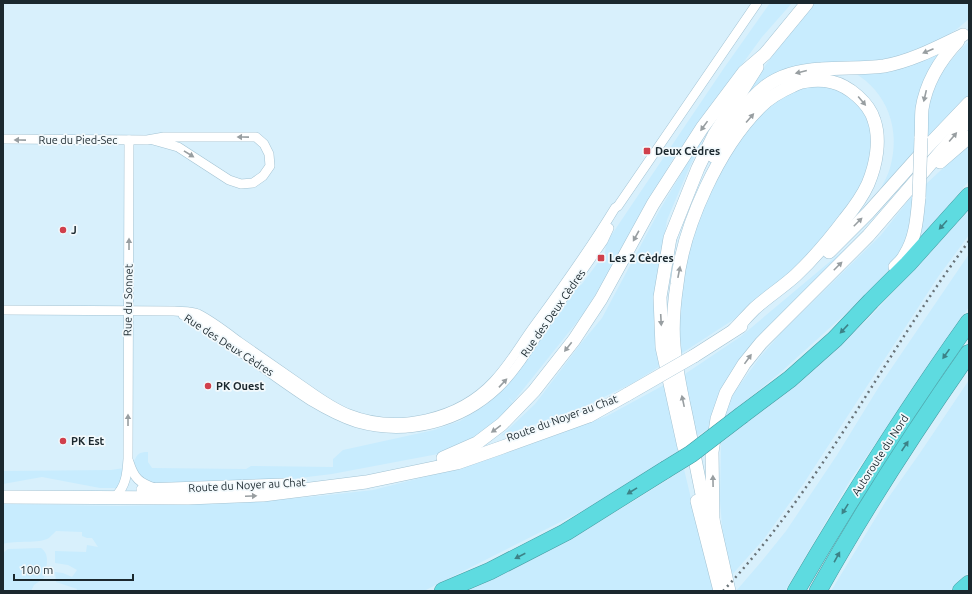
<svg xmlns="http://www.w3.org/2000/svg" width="972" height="594" font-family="Ubuntu,sans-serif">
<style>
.built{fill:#d8f0fc}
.green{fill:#c8ecfe}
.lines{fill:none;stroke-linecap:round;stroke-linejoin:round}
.street-casing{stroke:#a3c3d3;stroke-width:10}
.secondary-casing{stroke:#a3c3d3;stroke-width:14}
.highway-casing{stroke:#479ca2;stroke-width:18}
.street{stroke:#fff;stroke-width:9}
.secondary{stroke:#fff;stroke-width:13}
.highway{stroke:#5edbe0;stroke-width:17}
.rail{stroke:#687277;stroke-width:2.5;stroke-dasharray:2 4;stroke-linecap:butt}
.secondary-bridge-casing{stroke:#a3c3d3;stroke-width:14;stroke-linecap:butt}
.highway-bridge-casing{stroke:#479ca2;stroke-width:18;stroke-linecap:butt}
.secondary-bridge{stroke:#fff;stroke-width:13}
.highway-bridge{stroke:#5edbe0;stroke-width:17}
.oneway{fill:#989ea1}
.oneway2{fill:#3c8287}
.poi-dot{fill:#d0404c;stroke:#f2f9fc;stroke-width:1.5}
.labels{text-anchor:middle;stroke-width:3.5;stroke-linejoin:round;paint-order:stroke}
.street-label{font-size:11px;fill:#1b282e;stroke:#f2f9fc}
.poi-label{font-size:11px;font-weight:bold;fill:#1b282e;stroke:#f2f9fc;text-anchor:start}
</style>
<rect width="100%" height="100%" fill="#f2f9fc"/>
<rect class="built" x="3" y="3" width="966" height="588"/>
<g class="green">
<path d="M770,3h22l-30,34 -91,125 -33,60 -53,90 -72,90 -5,-5 6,8 -26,25 -27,16 -23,8 -106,20 -49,6h-52l-82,3 -10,-8 -5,-13c3,-8 5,-10 14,-10v10l4,6 94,1 5,-3 82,1v-8l10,-9 91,-20 26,-9 27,-17 16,-14 67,-97 12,-9 23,-31 1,-10 118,-175z"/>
<path d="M815,3h154v16l-12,10 -14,9 -41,17 -36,8 -128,40c24,-34 49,-68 77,-100z"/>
<path d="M969,41v59l-42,40c0,-10 0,-21 1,-31 3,-27 22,-49 41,-68z"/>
<path d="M947,48l-12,18 -19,85 -35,37c3,-6 7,-13 9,-20 11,-38 -2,-76 -37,-96z"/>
<path d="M824,85l29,12 18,26 3,18 -9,43 -21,31 -59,63 -35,31 -71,46 2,-81 26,-79 32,-57 39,-42 17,-8z"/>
<path d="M701,140h2l-13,26 -23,54 -9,58 -1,64 3,24 -27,17 -52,25 -80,28 34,-32 47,-62 20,-24 57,-107z"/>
<path d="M969,144v37l-53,63 9,-59z"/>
<path d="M914,193l-4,41 -18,32 -28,31 -83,75 -56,46v-9l11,-19 24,-33 22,-25 99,-97z"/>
<path d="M969,207v28l-31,42 -134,206 -40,56 -34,38 -7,-39 -3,-37 1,-58 94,-77 51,-45 65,-69z"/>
<path d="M851,244l-101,103 -16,21 -10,16 -14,44 -15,9 -13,-61 58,-39z"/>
<path d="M969,254v53l-118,172 -66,112h-49l25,-29 25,-31 51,-76 43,-70z"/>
<path d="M969,380v192l-20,19h-118l55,-90 34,-48z"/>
<path d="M664,385l15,66 -37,25 -54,32 -164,83h-348l1,-2 -21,-7 -1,-10 8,1 9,4 5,-7 -9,-5 -13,-2v-12l31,1 1,-7 11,2 -6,-9h-5l-5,-2v-4l-26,-1c-2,2 -5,5 -7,7 -10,6 -33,2 -46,6v-40l115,2 121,-3 81,-7 53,-6 67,-17 50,-14 71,-26 46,-17z"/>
<path d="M124,468l-5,20h-19l-58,-11 -39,7v-13l108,-1z"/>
<path d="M684,469l13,55 18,67h-248c75,-34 148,-77 217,-122z"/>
<path d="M41,548c10,7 5,20 3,30l-10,7 -3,6h-28v-38l5,-4z"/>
</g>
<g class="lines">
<defs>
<g id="street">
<path d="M3,139l144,1 17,-3h92l8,7 5,10 1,12 -7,10 -10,7 -12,1 -12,-4 -51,-33 -25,-7"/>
<path d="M3,310l171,1c7,1 17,0 24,3 14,7 28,18 40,27 23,16 46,32 69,48 14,10 27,19 42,25 48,19 110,5 145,-33 16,-17 27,-37 41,-56 28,-38 55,-76 80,-117l3,-2 139,-203"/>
<path d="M183,315c17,7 31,18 46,29 28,19 54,39 82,57 15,9 30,17 46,22 50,14 104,0 141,-35 17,-16 30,-38 43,-58 21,-30 42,-60 62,-89l6,-13"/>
<path d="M129,462c5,16 10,21 26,26"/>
<path d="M115,497c11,-11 12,-23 13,-38l1,-319"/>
</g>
<g id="secondary">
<path d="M921,138c1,-10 0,-19 1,-29 4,-26 18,-49 36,-68"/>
<path d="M713,156c12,-24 32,-54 53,-70 15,-11 37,-16 55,-17 21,-2 42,0 63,-3 28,-5 54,-19 79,-31"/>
<path d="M940,162l29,-25"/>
<path d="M829,252l39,-39 60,-67 41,-43"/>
<path d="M895,267c3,-3 8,-7 10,-12 11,-17 12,-38 14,-58"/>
<path d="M694,356l47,-30"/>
<path d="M684,447l-22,-100 -2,-50 10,-59 28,-70 16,-33 43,-68"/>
<path d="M443,458l34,-15 25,-19 32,-33 40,-51 27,-41 52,-95 49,-76 42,-56 21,-18 42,-51"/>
<path d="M143,490l142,-5"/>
<path d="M3,497l185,1 75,-3 103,-13 91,-19 43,-15 89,-32 39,-22"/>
<path d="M697,501l23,90"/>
<path d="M713,520l-9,-16c-6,-29 -12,-59 -18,-89 -5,-23 -10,-46 -12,-69 -2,-21 0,-42 3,-62 6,-58 42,-137 84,-178 8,-8 20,-15 31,-20 11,-6 28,-7 40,-4 17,4 37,21 42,38 7,20 2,45 -6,64 -6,13 -14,24 -23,35 -15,20 -31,39 -49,56 -13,12 -29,22 -42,34 -7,7 -13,14 -20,21"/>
<path d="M729,591l-16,-71 -1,-68 5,-33 9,-26 18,-29 17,-21 107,-107 101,-117"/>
</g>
<g id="highway">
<path d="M742,415l48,-36 45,-40 36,-38 37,-37 61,-68"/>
<path d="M443,591l47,-20 76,-39 99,-62"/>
<path d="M796,591c54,-92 111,-182 173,-269"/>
<path d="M818,591c46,-82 97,-161 151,-238"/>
<path d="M961,591l8,-7"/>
</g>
</defs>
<use href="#street" class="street-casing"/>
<use href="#secondary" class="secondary-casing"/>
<use href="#highway" class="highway-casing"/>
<use href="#street" class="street"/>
<use href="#secondary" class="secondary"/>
<use href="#highway" class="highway"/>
<path class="rail" d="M723,591c98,-104 161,-236 246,-350"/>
<defs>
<g id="secondary-bridge">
<path d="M919,197l2,-59"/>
<path d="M628,394l66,-38"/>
</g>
<path id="highway-bridge" d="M665,470l26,-16 51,-39"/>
</defs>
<use href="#secondary-bridge" class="secondary-bridge-casing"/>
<use href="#highway-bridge" class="highway-bridge-casing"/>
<use href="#secondary-bridge" class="secondary-bridge"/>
<use href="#highway-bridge" class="highway-bridge"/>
</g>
<defs><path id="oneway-solid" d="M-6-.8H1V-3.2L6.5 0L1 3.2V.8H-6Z"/></defs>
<g class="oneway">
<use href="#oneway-solid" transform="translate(928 51) rotate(157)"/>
<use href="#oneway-solid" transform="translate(801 72) rotate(166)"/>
<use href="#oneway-solid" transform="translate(925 96) rotate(103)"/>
<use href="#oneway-solid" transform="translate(862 101) rotate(50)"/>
<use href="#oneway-solid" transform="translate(750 118) rotate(-49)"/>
<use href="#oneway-solid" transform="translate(704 126) rotate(126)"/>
<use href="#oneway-solid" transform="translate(243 137) rotate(-179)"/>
<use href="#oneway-solid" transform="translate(953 137) rotate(-50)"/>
<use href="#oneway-solid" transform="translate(20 140) rotate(-179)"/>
<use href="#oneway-solid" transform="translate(189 154) rotate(32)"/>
<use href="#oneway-solid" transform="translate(858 222) rotate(-45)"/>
<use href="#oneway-solid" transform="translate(636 236) rotate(119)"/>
<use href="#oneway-solid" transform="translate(129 244) rotate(-90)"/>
<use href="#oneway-solid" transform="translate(838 266) rotate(-45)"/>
<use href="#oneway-solid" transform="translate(679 272) rotate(-79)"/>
<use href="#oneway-solid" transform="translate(661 320) rotate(87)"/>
<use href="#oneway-solid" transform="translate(568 347) rotate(128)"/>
<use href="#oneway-solid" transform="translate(748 359) rotate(-54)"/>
<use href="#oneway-solid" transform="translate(503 383) rotate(-47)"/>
<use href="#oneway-solid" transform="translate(683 401) rotate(-102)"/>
<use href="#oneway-solid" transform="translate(128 420) rotate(-90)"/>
<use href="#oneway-solid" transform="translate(496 429) rotate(144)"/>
<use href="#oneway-solid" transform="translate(713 481) rotate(-91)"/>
<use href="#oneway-solid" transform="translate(251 496) rotate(-2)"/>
</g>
<g class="oneway2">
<use href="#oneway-solid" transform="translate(943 225) rotate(132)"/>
<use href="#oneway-solid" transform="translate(844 329) rotate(133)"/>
<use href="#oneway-solid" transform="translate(946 354) rotate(125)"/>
<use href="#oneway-solid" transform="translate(905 446) rotate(-56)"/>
<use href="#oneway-solid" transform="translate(632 491) rotate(148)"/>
<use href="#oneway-solid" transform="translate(845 509) rotate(122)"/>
<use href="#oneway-solid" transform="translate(520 556) rotate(153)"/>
<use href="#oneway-solid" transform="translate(837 557) rotate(-61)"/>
</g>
<g class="poi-dot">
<rect x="643" y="147" width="8" height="8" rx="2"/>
<circle cx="63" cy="230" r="4"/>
<rect x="597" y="254" width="8" height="8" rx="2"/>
<circle cx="208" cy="386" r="4"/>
<circle cx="63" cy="441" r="4"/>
</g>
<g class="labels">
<g class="street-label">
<text x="78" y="144">Rue du Pied-Sec</text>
<text transform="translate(128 300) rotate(-89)" y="4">Rue du Sonnet</text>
<text transform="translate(553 313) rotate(-55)" y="4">Rue des Deux Cèdres</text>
<text transform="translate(229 345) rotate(33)" y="4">Rue des Deux Cèdres</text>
<text transform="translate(562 418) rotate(-20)" y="4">Route du Noyer au Chat</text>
<text transform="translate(880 455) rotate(-57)" y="4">Autoroute du Nord</text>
<text transform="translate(247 485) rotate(-3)" y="4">Route du Noyer au Chat</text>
</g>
<g class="poi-label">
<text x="655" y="155">Deux Cèdres</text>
<text x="71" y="234">J</text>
<text x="609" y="262">Les 2 Cèdres</text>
<text x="216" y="390">PK Ouest</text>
<text x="71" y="445">PK Est</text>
</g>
</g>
<rect width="972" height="594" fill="none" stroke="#1b282e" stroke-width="8"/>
<path d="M14 574v6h119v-6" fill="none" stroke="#1b282e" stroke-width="2"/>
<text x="20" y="574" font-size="12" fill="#1b282e" stroke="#f2f9fc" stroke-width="3" paint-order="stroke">100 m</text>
</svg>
